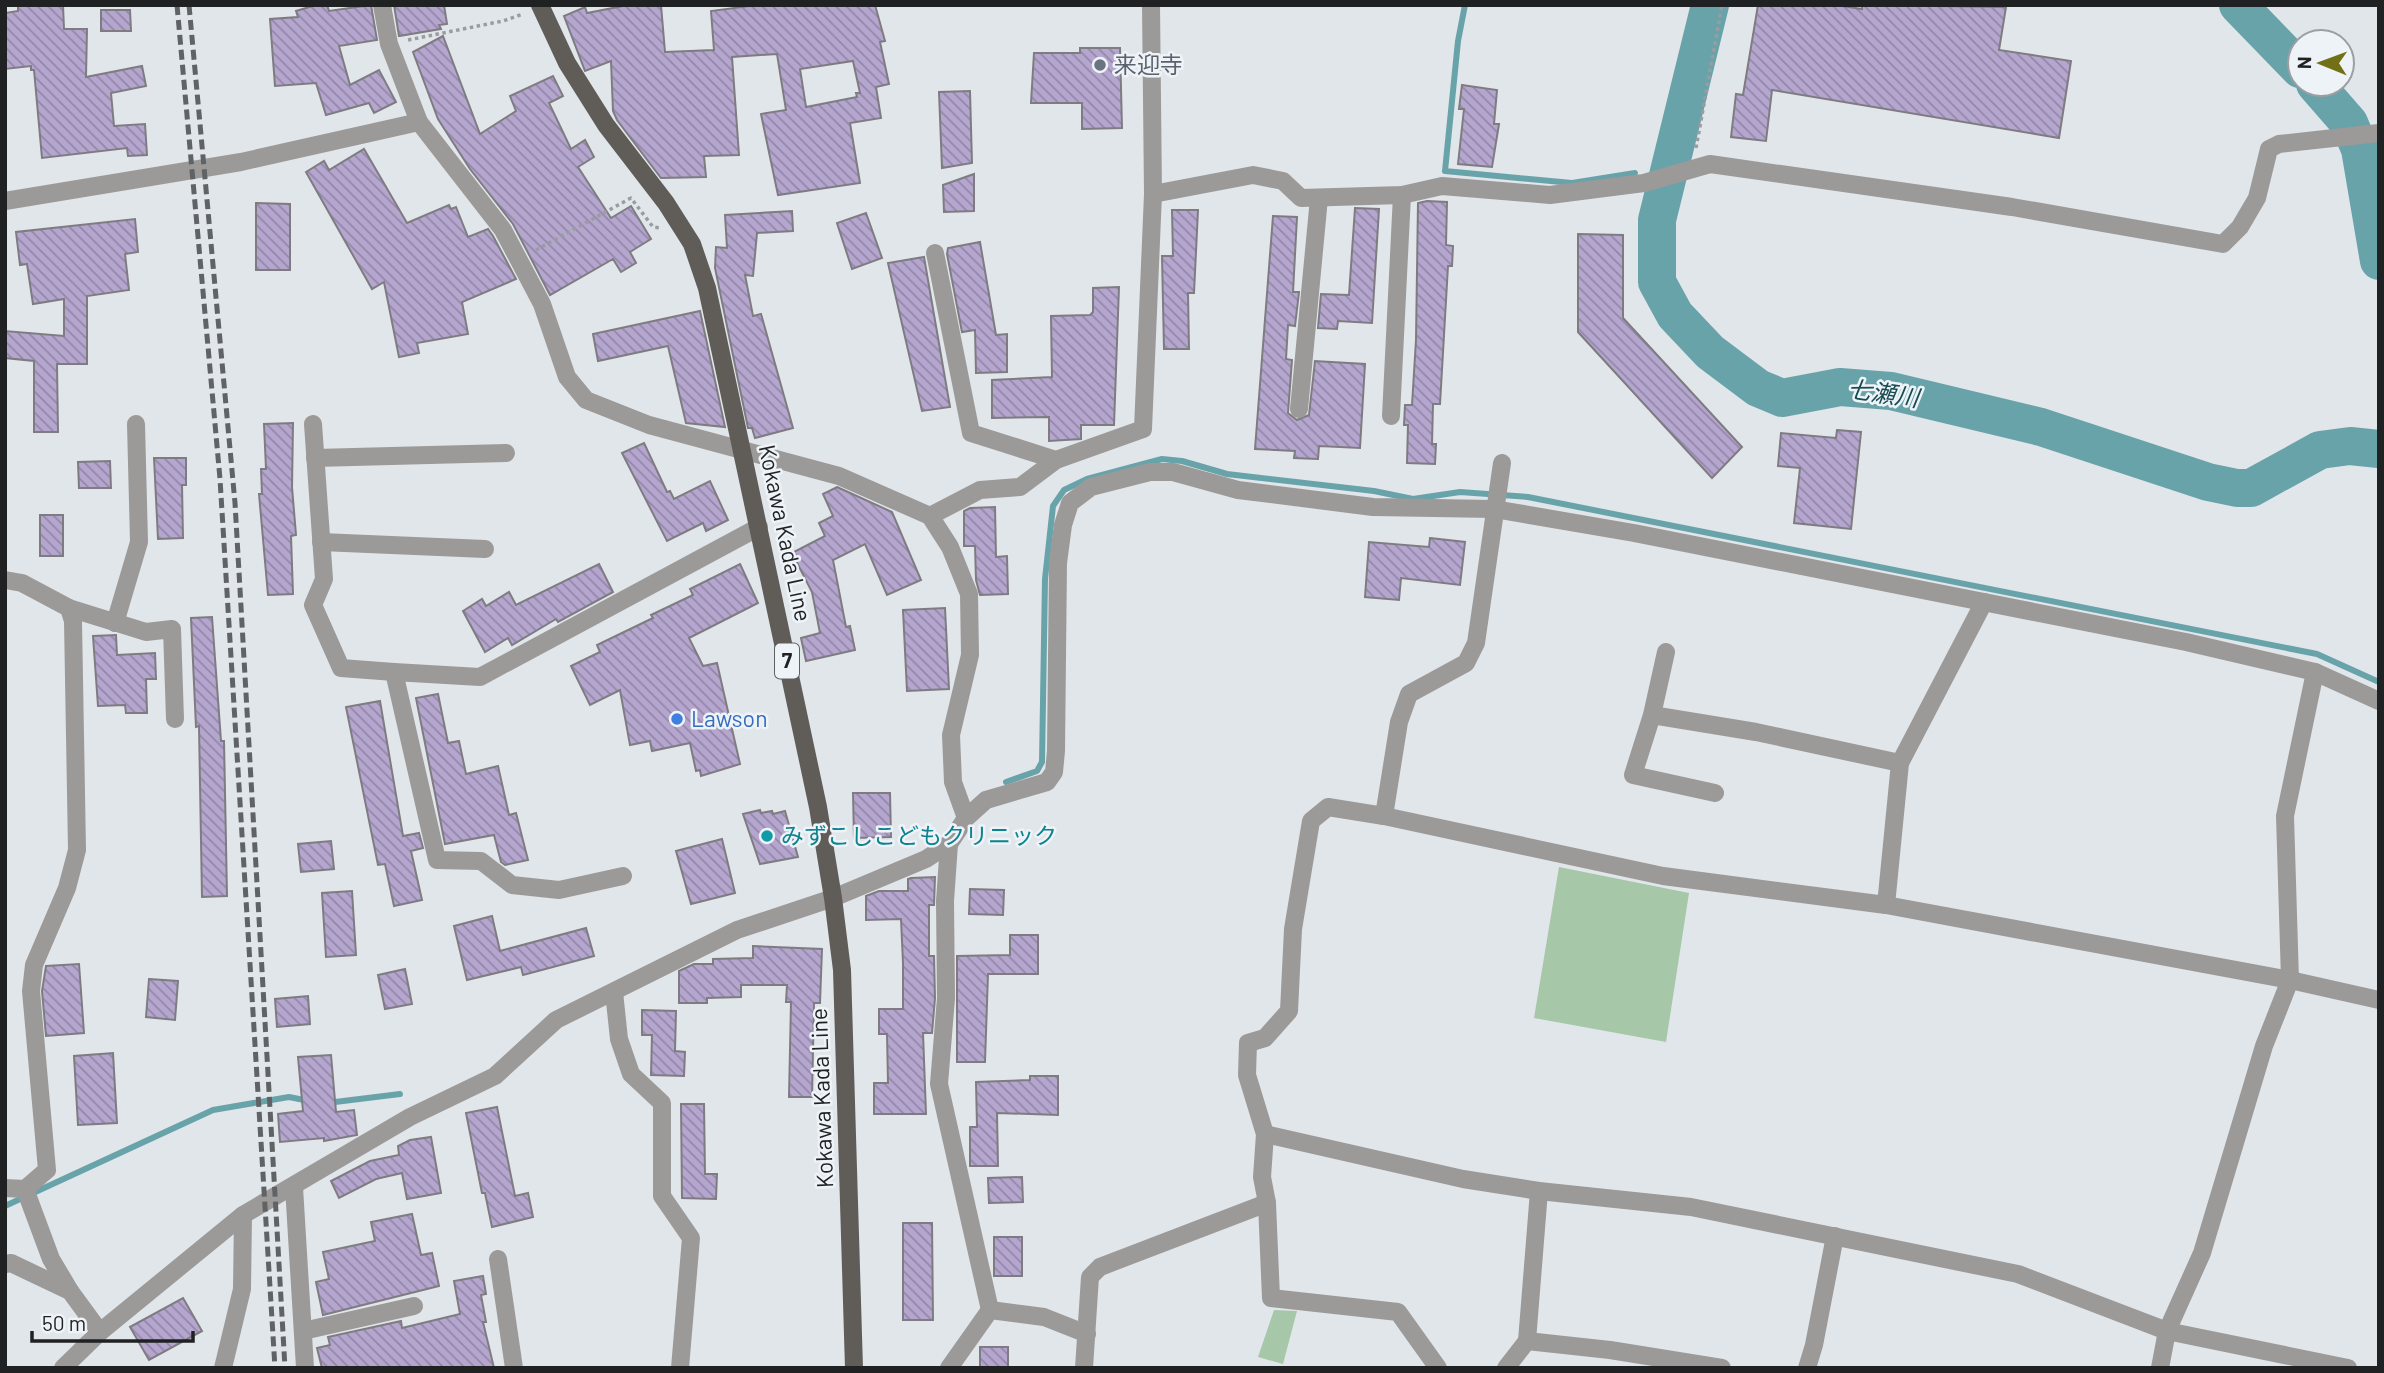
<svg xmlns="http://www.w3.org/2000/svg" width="2384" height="1373" font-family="Barlow,'Noto Sans JP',sans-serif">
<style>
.park{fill:#a6c7a8}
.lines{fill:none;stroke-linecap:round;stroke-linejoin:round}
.stream{stroke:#69a3aa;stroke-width:6}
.river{stroke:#69a3aa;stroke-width:38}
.building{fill:url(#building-back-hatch);stroke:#7e7c81;stroke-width:2;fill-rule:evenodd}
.path{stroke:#999da1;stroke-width:3.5;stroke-dasharray:3.5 3.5;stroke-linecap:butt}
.minor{stroke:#9c9a98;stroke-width:18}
.tertiary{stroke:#9c9a98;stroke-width:18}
.primary{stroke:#605c58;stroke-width:18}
.rail{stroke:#606366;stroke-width:5;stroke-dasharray:10 5;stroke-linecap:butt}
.worship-dot{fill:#6b7280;stroke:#eef3f8;stroke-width:2.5}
.shop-dot{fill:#3f7fe0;stroke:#eef3f8;stroke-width:2.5}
.culture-dot{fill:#0f9aa8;stroke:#eef3f8;stroke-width:2.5}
.labels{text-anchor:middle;stroke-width:5;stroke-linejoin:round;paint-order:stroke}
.shield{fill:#eef3f8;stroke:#5d6063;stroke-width:2}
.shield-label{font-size:21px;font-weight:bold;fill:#1f2123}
.worship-label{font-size:23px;fill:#5b616d;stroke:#eef3f8;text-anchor:start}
.street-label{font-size:23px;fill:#1f2123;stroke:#eef3f8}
.shop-label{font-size:23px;fill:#366cbe;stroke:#eef3f8;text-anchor:start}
.culture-label{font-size:23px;fill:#0d838f;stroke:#eef3f8;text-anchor:start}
.water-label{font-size:24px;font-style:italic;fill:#174c51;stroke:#eef3f8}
</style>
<defs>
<pattern id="building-back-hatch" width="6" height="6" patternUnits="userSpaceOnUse" patternTransform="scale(1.75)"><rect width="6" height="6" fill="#b5a6cf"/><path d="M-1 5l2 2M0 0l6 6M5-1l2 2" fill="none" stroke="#9387a8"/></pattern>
</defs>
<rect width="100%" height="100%" fill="#e1e6eb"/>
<g class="park">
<path d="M1559,867l130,26 -23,149 -132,-24z"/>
<path d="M1274,1310l23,1 -14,53 -25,-7z"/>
</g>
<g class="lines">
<g class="stream">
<path d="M1465,5l-7,36 -13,130 127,12 63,-10"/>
<path d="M1006,782l31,-11 5,-9 3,-183 8,-73 11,-16 23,-11 75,-20 20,2 45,13 147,17 39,8 47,-7 68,5 789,157 62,28"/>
<path d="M327,1103l73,-9"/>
<path d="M5,1206l208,-96 76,-13 20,4"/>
</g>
<g class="river">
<path d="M1710,5l-53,215v62l18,33 35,37 48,36 24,10 58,-11 51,4 150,36 167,55 29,6h14l69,-38 30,-4 29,3"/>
<path d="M2238,5l62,64"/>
<path d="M2315,84l34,39 11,26 19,112"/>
</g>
</g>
<g class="building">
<path d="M18,5h45l1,24h23l-1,48 56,-11 4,20 -35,7 3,33 31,-2 2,31 -19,1 -1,-8 -85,10 -8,-88h-3v-4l-26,3v-56l13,-2z"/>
<path d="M316,5h11l2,6 42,-6 6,35 -38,6 11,39 29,-15 17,32 -22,11 -5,-10 -43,12 -10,-32 -41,3 -5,-67 28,-2 -2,-6z"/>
<path d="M394,5h50l3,19 -8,1 2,4 -42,7z"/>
<path d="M628,5h33l4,47 49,-2 -3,-39 46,-6h118l10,36 -5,1 9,42 -13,3 5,31 -31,5 10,60 -82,12 -17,-81 25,-4 -9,-56 -45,3 7,98 -35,1 2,21 -45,1 -44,-58 -4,-9 -2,-50 -26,10 -21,-55 21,-9 2,6zM853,61l7,32h-4l1,4 -51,10 -6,-38z"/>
<path d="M1758,5h78l26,4v-4l144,2 -7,43 72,11 -12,77 -287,-48 -6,51 -35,-4 5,-43 7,1z"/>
<path d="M101,10h29l1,21h-30z"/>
<path d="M443,36l37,98 36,-23 -6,-15 43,-20 10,20 -14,7 22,46 14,-9 9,17 -16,10 33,51 20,-12 20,33 -21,13 6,11 -15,9 -8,-13 -63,36 -37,-71 -43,-55 -32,-50 -25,-67z"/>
<path d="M1080,48h40l2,80 -40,1v-26h-51l3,-50h46z"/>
<path d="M1462,85l35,5 -3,34h5l-7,43 -34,-3 6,-55h-5z"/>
<path d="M970,91l2,72 -30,5 -3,-76z"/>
<path d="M364,149l43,74 42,-18 2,4 5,-2 12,30 20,-8 5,7 23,43 -54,23 6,32 -51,9 2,10 -20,4 -15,-75 -12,7 -66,-117 18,-11 5,9z"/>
<path d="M974,174v37l-30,1 -1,-27z"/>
<path d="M1427,201l20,1 -1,43 7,1 -1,20h-4l-8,138h-7l-1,40h4l-1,20 -28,-1 1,-38h-4l1,-20h7l4,-65 2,-137z"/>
<path d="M256,203l34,1v66h-34z"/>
<path d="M1355,208l24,1 -7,114 -34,-2 -1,8 -19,-1 3,-34 28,1z"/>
<path d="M1172,210h26l-4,83h-6l1,56h-25l-2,-93h11z"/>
<path d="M792,211l1,20 -36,2 -4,43 -8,-1 8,41 8,-2 32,114 -38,10 -3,-10h-4l-33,-160 1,-21 11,1 -2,-33z"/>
<path d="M866,213l16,45 -30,11 -15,-46z"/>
<path d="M1273,216l24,1 -4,75h6l-4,34 -7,-1 -2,34 6,1 -4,53 9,7 12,-5 6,-54 50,3 -5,84 -41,-2 -1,13 -24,-1 1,-7 -40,-2z"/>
<path d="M135,219l3,33 -13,2 4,36 -42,6v68h-30l1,68h-24v-71l-29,-3v-27l59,5v-37l-31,5 -6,-40 -7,1 -4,-33z"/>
<path d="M1578,234l45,1v83l119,129 -30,31 -134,-146z"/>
<path d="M980,242l16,93 11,-1v38l-31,1 -1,-43 -13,2 -15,-78 1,-6z"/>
<path d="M924,257l26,150 -28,4 -34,-148z"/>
<path d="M1119,287l-5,138h-33v14l-32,2v-24l-57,1v-38l60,-3 -1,-61 39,-1 3,-3v-24z"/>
<path d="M700,311l25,116 -39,-4 -18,-77 -70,15 -5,-27z"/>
<path d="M293,423l-1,64 4,48 -5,1 2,58 -25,1 -9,-101h3l-1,-25h5l-2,-45z"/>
<path d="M1837,430l24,2 -10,97 -57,-6 6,-55 -22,-2 3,-33 55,5z"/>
<path d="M644,443l23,49 3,-1 4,8 36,-18 18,39 -22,11 -3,-8 -36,18 -45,-88z"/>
<path d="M154,458h32v27h-4l1,53 -25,1z"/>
<path d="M110,461l1,27h-32l-1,-26z"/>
<path d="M837,487l55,25 29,68 -34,15 -22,-51 -32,16 13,67 4,-1 5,24 -49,11 -5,-23 19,-5 -8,-41 -20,-39 33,-17 -6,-13 14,-7 -10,-22z"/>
<path d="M995,507l1,50 11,-1 1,38 -28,1 -4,-15 -1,-34h-11v-35l6,-3z"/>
<rect x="40" y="515" width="23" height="41"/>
<path d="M1430,538l35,4 -5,43 -59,-7 -2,22 -34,-3 4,-55 60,5z"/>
<path d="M599,564l14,28 -55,30 -2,-3 -44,26 -4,-7 -23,14 -22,-41 19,-12 4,7 23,-14 7,13z"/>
<path d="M740,564l18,39 -69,35 14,28 14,-3 23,101 -39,12 -1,-6 -4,1 -6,-28 -38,8 -2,-10 -20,4 -10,-55 -30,15 -19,-39 29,-14 -3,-7 56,-27 -2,-3 42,-20 -3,-6z"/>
<path d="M945,608l4,81 -42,2 -4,-81z"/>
<path d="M212,617l9,124h3l3,155 -25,1 -3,-171 -3,1 -5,-109z"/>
<path d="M116,635l1,20 38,-2 1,26h-10l1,34h-21l-1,-8 -27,1 -5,-70z"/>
<path d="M438,694l10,49 11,-2 7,33 32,-8 11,49 7,-2 12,47 -23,5 -4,-3 -7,-27 -49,9 -29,-146z"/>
<path d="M380,701l23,135 16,-3 4,15 -12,3 11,49 -28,6 -9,-42 -7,1 -32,-158z"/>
<path d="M853,793h37l1,44 -37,1z"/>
<path d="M760,810l1,3 11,-2 1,3 12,-3 13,46 -38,7 -17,-50z"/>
<path d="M722,839l13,54 -44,11 -15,-53z"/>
<path d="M331,841l3,28 -33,3 -3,-28z"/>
<path d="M935,877l-1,28h-5v51h5l1,42 -3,35h-9l3,81h-52v-31h14l-1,-49h-8v-25h24v-46l-2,-44 -35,1v-24l13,-5h29v-12l3,-1z"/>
<path d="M970,889l34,1 -1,25 -34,-1z"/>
<path d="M352,891l4,64 -30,2 -4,-64z"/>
<path d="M492,916l8,35 86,-23 8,28 -71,19 -2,-8 -54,13 -13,-54z"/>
<path d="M1010,935h28v39h-50l-3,88h-28v-106l53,-1z"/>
<path d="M753,946l69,3 -2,54h-6l-2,94h-23l2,-95h-5l1,-17h-46v12l-34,1v5h-28v-32l15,-7h19v-5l40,-1z"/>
<path d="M79,964l5,69 -38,3 -4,-45 4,-25z"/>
<path d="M405,969l7,35 -27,5 -7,-34z"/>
<path d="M149,979l29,2 -3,39 -29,-3z"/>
<path d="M308,996l2,28 -33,3 -2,-28z"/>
<path d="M642,1010l34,1 -1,40 10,1 -1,24 -33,-1 1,-40h-10z"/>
<path d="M113,1053l4,70 -39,2 -4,-69z"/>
<path d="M331,1055l5,57 18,-2 3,25 -33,6v-3l-44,4 -2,-28 25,-3 -5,-54z"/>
<path d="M1030,1076h28v39l-61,-2 1,53h-28v-39h7l-1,-45 54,-2z"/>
<path d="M681,1104h23l1,70h12l-1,25 -34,-1z"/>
<path d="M497,1107l18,89 13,-3 5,24 -41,10 -7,-34h-3l-16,-80z"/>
<path d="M431,1137l10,56 -34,6 -5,-26 -26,6 -37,19 -8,-17 39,-20 29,-6 -1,-9 12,-6z"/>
<path d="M1022,1177l1,25 -34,1 -1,-25z"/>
<path d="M412,1214l9,41 11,-2 7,33 -116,29 -7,-33 13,-3 -6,-27 52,-11 -4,-19z"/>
<path d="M903,1223h29l1,97h-30z"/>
<rect x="994" y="1237" width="28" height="39"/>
<path d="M483,1276l3,18 -5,1 5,27h-3l11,46h-172l-5,-20 13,-3 -2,-8 73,-16 1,7 58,-14 -6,-33z"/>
<path d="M183,1298l19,33 -53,29 -19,-33z"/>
<rect x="980" y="1347" width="28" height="21"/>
</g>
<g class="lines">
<g class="path">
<path d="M408,40l95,-19 20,-7"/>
<path d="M1696,148l26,-143"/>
<path d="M536,250l95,-52 22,29 8,1"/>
</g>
<g class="minor">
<path d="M382,5l7,39 30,78 84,108 39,74 25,73 19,23 63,25 190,51 91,40 20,31 19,47 1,61 -19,80 2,47 13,36"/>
<path d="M1153,194l100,-19 30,6 18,17 101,-3 40,-9 108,9 94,-12 66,-19 302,43 211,37 17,-17 17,-29 12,-49 10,-5 100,-11"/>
<path d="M5,201l236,-39 178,-40"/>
<path d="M935,253l36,180 85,27"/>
<path d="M1299,409l20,-211"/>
<path d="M1391,416l11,-221"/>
<path d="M313,424l11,155 -11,26 28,63 53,4"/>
<path d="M315,458l191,-5"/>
<path d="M930,516l50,-26 40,-3 36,-27 87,-31 10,-235 -2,-189"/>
<path d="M321,542l164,7"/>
<path d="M5,580l17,3 47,25 4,13 4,229 -10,38 -33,77 -3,26 16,179 -22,19"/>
<path d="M69,608l77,24 26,-3 3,90"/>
<path d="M115,623l24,-81 -3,-118"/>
<path d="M1666,652l-14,63 -19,60 82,18"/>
<path d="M1652,715l104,17 144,31"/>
<path d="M949,844l-4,57 1,97 -7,86 51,226"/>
<path d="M623,876l-64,14 -47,-5 -31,-24 -44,-1 -43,-188 86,5 279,-150"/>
<path d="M1886,905l14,-142 84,-161"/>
<path d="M614,992l5,47 12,35 31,29v93l29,42 -11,130"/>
<path d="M1265,1134l198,45 76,12 152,16 327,67 149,57 181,37"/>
<path d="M294,1187l11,181"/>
<path d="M5,1188l20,1 26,70 19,32"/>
<path d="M1267,1203l4,95 127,14 40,56"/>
<path d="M498,1259l16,109"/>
<path d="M5,1264l6,-1 59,28 30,41"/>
<path d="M990,1310l54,7 43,17"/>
<path d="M303,1331l111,-25"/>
<path d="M1527,1341l83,9 112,18"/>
<path d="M63,1368l37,-36 143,-117 167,-98 85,-41 61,-56 181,-90 96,-32 93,-39 23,-15 17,-26 20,-18 61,-18 7,-10 2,-21 2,-188 5,-38 7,-22 21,-16 59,-15h23l65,18 135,17 121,2 140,24 552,109 129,30 64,29"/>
<path d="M223,1368l19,-79 1,-74"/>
<path d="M949,1368l41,-58"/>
<path d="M1084,1368l6,-91 10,-10 167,-64 -5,-26 3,-43 -18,-59 1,-32 17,-5 24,-27 4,-82 18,-108 17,-14 56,9 15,-94 10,-28 57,-31 10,-20 26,-180"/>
<path d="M1506,1368l21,-27 12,-150"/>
<path d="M1807,1368l7,-23 21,-109"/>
<path d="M2160,1368l7,-37 35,-78 62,-207 26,-66 -5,-164 30,-144"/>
</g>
<path class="tertiary" d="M1384,816l279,60 223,29 404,75 89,20"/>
<path class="primary" d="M540,5l27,58 39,62 60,78 26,41 15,44 111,519 15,91 9,72 12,398"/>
<g class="rail">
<path d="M177,5l43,474 55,889"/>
<path d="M189,5l46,498 50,865"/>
</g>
</g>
<circle class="worship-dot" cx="1100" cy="65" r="7"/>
<circle class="shop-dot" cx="677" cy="719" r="7"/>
<circle class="culture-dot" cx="767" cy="836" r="7"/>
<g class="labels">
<rect class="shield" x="775" y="643.5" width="24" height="35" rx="5"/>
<g class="shield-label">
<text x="787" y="668">7</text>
</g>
<g class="worship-label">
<text x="1114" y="73">来迎寺</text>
</g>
<g class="street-label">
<text transform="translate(785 533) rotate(78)" y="8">Kokawa Kada Line</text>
<text transform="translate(822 1098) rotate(-92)" y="8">Kokawa Kada Line</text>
</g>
<g class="shop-label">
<text x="691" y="727">Lawson</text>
</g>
<g class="culture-label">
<text x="781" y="844">みずこしこどもクリニック</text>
</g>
<g class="water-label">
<text transform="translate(1883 394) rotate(8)" y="8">七瀬川</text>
</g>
</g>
<rect width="2384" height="1373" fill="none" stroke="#1f2123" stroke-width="14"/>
<g transform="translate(2321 63) rotate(271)"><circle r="33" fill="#eef3f8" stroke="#9b9fa3" stroke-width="2"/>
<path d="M0-5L12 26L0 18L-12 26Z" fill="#717014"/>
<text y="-10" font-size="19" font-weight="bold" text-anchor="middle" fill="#1f2123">N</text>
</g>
<path d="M32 1331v10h161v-10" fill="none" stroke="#1f2123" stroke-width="3.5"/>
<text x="42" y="1331" font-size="21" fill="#1f2123" stroke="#eef3f8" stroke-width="5" paint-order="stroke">50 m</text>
</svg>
